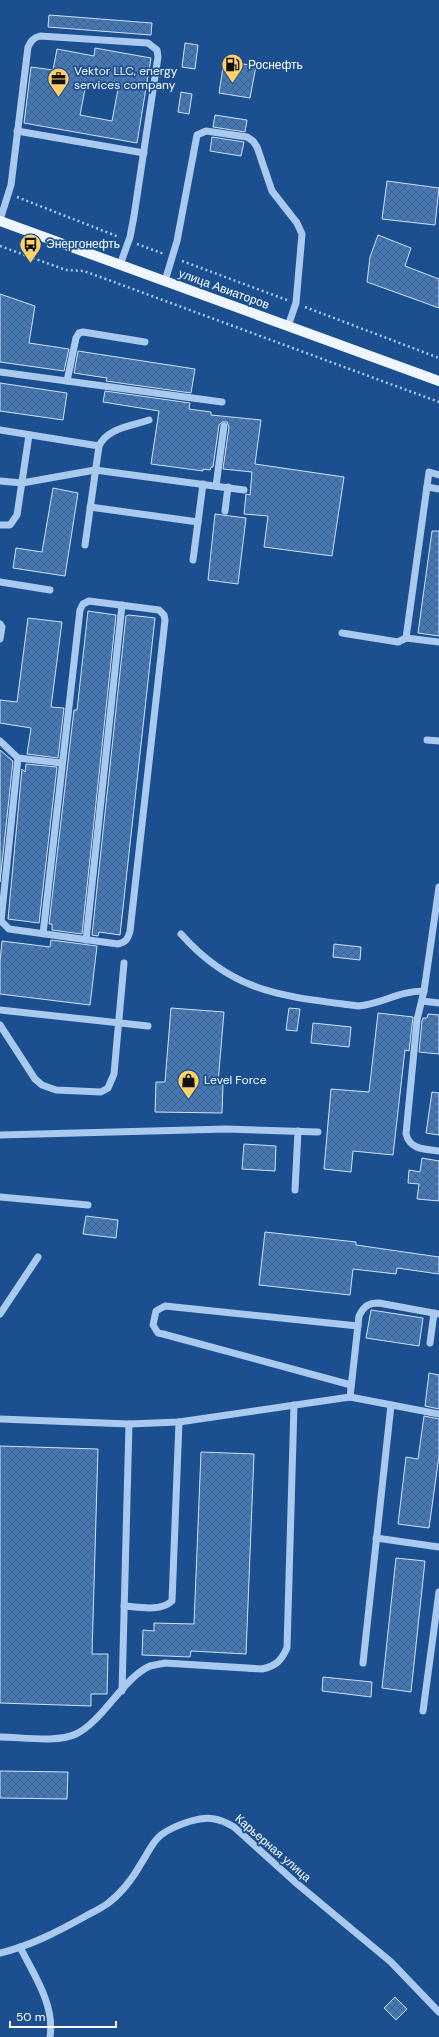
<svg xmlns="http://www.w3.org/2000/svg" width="439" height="2037" font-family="'DM Sans',sans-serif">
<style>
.building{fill:url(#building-cross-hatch);stroke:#cfe3fa;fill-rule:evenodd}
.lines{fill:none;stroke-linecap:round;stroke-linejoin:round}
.path{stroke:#a9c9ee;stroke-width:2.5;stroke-dasharray:2 3;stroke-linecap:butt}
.minor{stroke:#a9c9ee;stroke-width:7}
.major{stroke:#f0f6ff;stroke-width:10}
.labels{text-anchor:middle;stroke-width:3.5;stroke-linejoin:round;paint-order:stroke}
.poi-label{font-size:12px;fill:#fff;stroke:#1b4f8f;text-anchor:start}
.street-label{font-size:12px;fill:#fff;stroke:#1b4f8f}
</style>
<defs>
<pattern id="building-cross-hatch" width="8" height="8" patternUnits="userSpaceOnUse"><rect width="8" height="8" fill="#4478b7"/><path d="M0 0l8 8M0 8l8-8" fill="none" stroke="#486282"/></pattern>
</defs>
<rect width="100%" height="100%" fill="#1b4f8f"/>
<g class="building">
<path d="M49,15l103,8 -1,12 -103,-8z"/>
<path d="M185,43l13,2 -3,24 -13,-2z"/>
<path d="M95,48l56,10 -14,85 -113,-20 7,-56 22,3 4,-21 37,7zM86,84l32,5 -6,32 -32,-6z"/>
<path d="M224,61l32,5 -6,32 -31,-5z"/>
<path d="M181,92l11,2 -3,20 -11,-2z"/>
<path d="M215,115l32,5 -2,12 -32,-5z"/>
<path d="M212,137l32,5 -3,14 -31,-5z"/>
<path d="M387,181l52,7 -4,37 -53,-6z"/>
<path d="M378,235l33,13 -6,18 34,13v29l-72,-26 3,-25z"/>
<path d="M0,294l35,12 -6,37 40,6 -5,22 -64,-9z"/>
<path d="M78,351l117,18 -4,24 -85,-12 1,-3 -33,-5z"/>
<path d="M0,383l67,10 -4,27 -63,-9z"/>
<path d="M105,391l85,12 -1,6 22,3v3l50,5 -6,44 89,13 -12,79 -68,-9 4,-31 -24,-2 2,-20 4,1 2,-23 -29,-3 6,-42 -2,-5h-5l-3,3 -6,42h-2l-1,3 -7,-1v2l-52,-7 8,-53 -56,-9z"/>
<path d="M53,488l25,5 -13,83 -52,-8 3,-20 26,4z"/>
<path d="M215,514l31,4 -8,66 -30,-4z"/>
<path d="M432,531h7v105l-21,-3z"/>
<path d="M88,611l28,4 -34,319 -30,-4v-6h-3l25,-214h3z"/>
<path d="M129,615l26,3 -35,317 -21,-3 -1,4 -6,-1 34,-319z"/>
<path d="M28,618l34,4 -11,85 13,1 -6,50 -31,-4 4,-26 -31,-5v-23l17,2z"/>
<path d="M0,750l13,11 -13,121z"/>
<path d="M26,764l31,3 -18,156 -31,-4 14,-150 3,3z"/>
<path d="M51,940l46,6 -7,59 -90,-11v-32l2,-21 48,6z"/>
<path d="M334,944l27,3 -1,13 -27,-3z"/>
<path d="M171,1008l53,4 -6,71 5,1 -1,29 -67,-1 1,-30h9z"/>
<path d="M289,1008l11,1 -3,22 -11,-1z"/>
<path d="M378,1013l35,4 -4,34 -4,-1 -12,105 -40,-4 -2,21 -27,-3 7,-80 38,3z"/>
<path d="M428,1014l11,1v39l-20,-2 3,-31 1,-3h4z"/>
<path d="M313,1023l38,4 -2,20 -38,-4z"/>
<path d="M432,1092l7,1v42l-13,-2z"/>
<path d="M244,1144l32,2 -1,25 -33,-2z"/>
<path d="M422,1158l17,3v40l-22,-2 2,-15 -11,-1 1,-13 11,2z"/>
<path d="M86,1216l32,4 -2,18 -33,-4z"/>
<path d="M265,1232l91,10v3l83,12v17l-42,-6 -1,6 -43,-5 -3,26 -91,-10z"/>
<path d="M371,1310l52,8 -4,28 -53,-8z"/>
<path d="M429,1373l10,2v34l-14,-3z"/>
<path d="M424,1416l15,3v37l-10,72 -31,-4 8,-67 12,2z"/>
<path d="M0,1446l98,3 -6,205h16l-1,40h-16v12l-91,-3z"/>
<path d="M201,1452l53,2 -8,200 -55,-3 -1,6 -48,-2 1,-25 11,1v-8l40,1z"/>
<path d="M396,1558l29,3 -14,131 -29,-4z"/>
<path d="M323,1677l49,5 -1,15 -49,-6z"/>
<path d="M0,1771l68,1 -1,27 -67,-1z"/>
<path d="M395,1997l12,12 -11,11 -12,-12z"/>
</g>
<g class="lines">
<g class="path">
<path d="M17,197l102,40"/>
<path d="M137,244l27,10"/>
<path d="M0,246l66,24 18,1 355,131"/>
<path d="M182,261l105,39"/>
<path d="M305,307l134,51"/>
</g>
<g class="minor">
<path d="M17,131l127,22"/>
<path d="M0,220l11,-35 17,-138c3,-6 5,-9 12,-11l108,7 9,7 1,7 -24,159 -4,21 -10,28"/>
<path d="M165,281l12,-40 20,-106 9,-4 41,6 6,4 4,6 15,44 25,32 5,11 -6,69 -8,23"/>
<path d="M0,372l222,30"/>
<path d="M67,381l9,-43 3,-5 4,-1 62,10"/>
<path d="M0,430l99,16"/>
<path d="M0,481l22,2 73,-13 149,20"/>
<path d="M216,486l8,-60"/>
<path d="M427,487l12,2"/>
<path d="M90,507l108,15"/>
<path d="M225,511l3,-24"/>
<path d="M0,525h10l7,-10 12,-80"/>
<path d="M85,545l14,-99c8,-18 32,-20 50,-26"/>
<path d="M193,560l10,-76"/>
<path d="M0,582l50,8"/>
<path d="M0,624l2,3 -2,12"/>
<path d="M342,633l56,9 8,-4 33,4"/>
<path d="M406,638l23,-166 10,3"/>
<path d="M427,740l12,1"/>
<path d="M0,741l18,17 44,5"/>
<path d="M18,758l-17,163 8,8 109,15c8,-2 10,-5 12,-13l35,-311 -1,-5 -5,-5 -70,-9 -6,3 -3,6 -37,324"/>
<path d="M439,887l-15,104 -7,29 -11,114c4,16 19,15 33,17"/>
<path d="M181,934c53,60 103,62 177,72 24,-2 40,-15 66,-15"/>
<path d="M86,940l36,-335"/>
<path d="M422,1001l17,2"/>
<path d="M0,1010l148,16"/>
<path d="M0,1025l35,54 7,6 14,5 45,2 7,-4 6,-14 10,-111"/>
<path d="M0,1135l227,-6 91,3"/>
<path d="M295,1190l3,-59"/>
<path d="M0,1197l88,8"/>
<path d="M0,1314l38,-57"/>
<path d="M439,1314l-60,-11c-11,0 -15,3 -20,13l-9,81 89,17"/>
<path d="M430,1343l4,-30"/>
<path d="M351,1385l-188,-51 -5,-1 -5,-8 3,-14 9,-5 193,20"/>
<path d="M0,1419l129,5 50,-2 171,-25"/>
<path d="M376,1538l63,9"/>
<path d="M124,1606c15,1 36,6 48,-5l7,-179"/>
<path d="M363,1663l28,-258"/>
<path d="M122,1691l7,-267"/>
<path d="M423,1711l16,-119"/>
<path d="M0,1737c21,0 57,6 76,-3 27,-13 48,-57 74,-68 4,-1 10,-2 15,-3l97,6c14,-3 19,-8 25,-21l7,-243"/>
<path d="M20,1947c14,28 35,58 30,90"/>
<path d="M0,1953c30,-7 57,-21 84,-36 7,-4 16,-8 23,-13 15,-11 26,-26 35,-42 6,-9 10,-20 19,-27 9,-7 20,-11 30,-14 17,-5 28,-3 43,6l61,55 96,80 48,50"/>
</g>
<path class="major" d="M0,221l439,160"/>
</g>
<defs>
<symbol id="fuel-pin" viewBox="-11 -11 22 30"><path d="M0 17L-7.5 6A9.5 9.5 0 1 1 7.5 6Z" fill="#ffd166" stroke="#1b4f8f"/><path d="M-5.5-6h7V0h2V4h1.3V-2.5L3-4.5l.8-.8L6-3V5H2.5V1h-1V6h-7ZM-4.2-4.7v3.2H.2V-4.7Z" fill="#111"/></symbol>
<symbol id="office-pin" viewBox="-11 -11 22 30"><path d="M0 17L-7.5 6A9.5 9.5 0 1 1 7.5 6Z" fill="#ffd166" stroke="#1b4f8f"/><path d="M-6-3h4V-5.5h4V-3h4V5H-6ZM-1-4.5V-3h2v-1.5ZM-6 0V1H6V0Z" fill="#111"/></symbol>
<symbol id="bus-pin" viewBox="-11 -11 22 30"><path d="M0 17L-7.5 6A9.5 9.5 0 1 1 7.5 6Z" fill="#ffd166" stroke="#1b4f8f"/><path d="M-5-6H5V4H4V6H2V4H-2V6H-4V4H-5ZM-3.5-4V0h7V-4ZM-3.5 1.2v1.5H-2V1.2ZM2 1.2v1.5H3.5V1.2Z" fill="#111"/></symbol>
<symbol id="shop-pin" viewBox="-11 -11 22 30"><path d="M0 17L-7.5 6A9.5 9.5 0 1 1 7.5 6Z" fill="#ffd166" stroke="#1b4f8f"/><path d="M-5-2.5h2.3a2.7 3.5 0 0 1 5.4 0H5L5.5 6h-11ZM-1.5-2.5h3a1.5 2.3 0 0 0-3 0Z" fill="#111"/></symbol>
</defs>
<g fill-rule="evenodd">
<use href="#fuel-pin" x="220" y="52" width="25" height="34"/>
<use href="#office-pin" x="46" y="66" width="25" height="34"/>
<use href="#bus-pin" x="18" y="232" width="25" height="34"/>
<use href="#shop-pin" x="176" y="1068" width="25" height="34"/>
</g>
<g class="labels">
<g class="poi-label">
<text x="248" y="69">Роснефть</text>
<text x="74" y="75">Vektor LLC, energy<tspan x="74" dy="14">services company</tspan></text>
<text x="46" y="248">Энергонефть</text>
<text x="204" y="1084">Level Force</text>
</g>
<g class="street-label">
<text transform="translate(224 289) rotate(20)" y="4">улица Авиаторов</text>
<text transform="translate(273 1848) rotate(41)" y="4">Карьерная улица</text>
</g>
</g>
<path d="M10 2021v6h106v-6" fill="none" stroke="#ffffff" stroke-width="2"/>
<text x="16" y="2021" font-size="12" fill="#ffffff" stroke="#1b4f8f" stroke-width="3" paint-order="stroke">50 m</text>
</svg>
